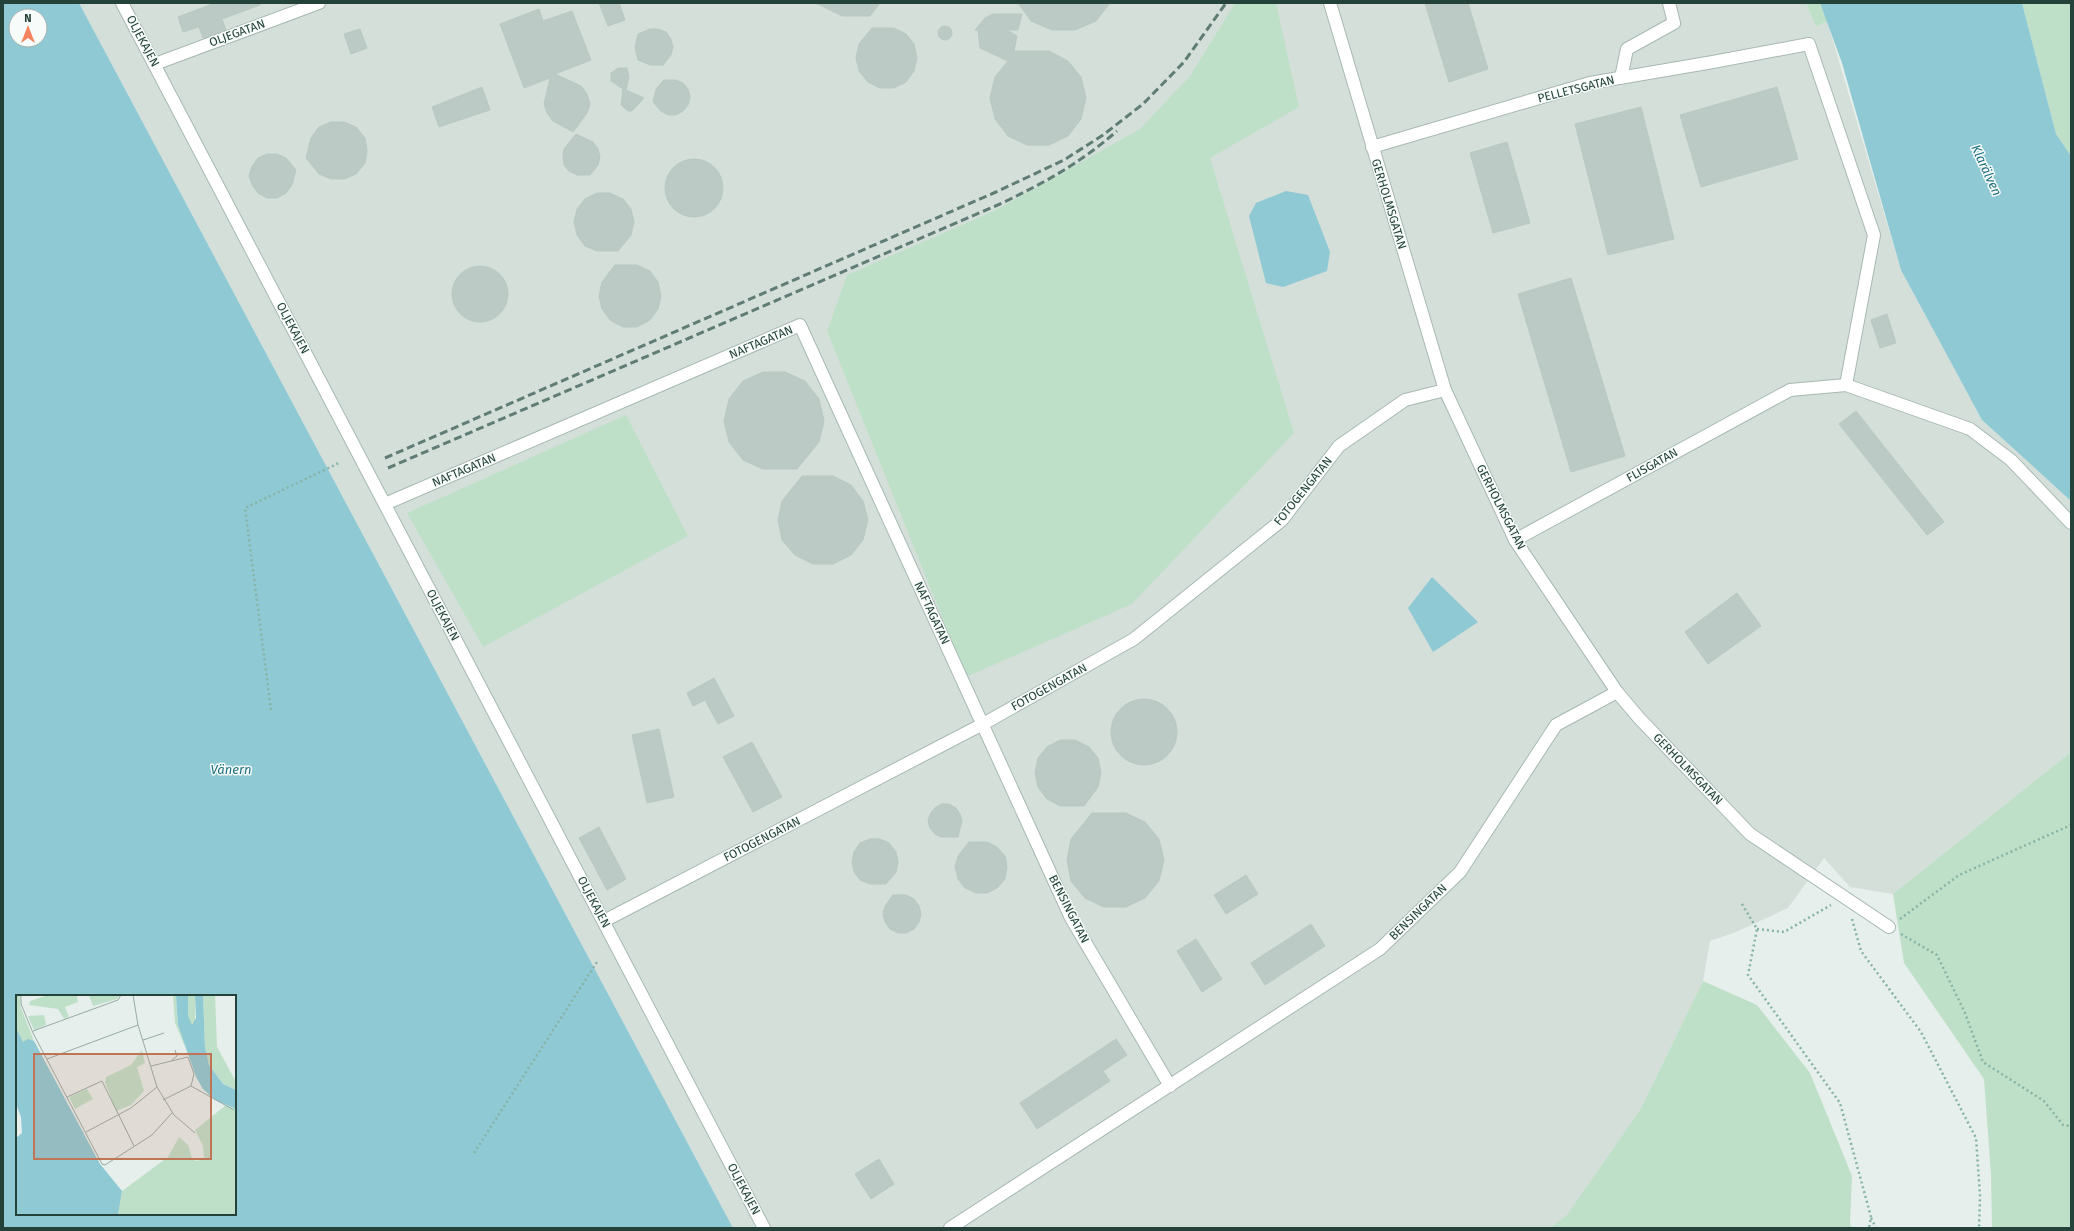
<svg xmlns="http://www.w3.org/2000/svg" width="2074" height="1231" font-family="'Fira Sans',sans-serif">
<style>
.built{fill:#d4dfda}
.green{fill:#bfe0c8}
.water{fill:#8ec9d4;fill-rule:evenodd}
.building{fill:#bbcac4;stroke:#b8c9c2}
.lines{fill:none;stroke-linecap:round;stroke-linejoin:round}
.minor-casing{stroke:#a8b8b2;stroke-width:14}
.path{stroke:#86b3a5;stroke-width:2.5;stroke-dasharray:2 3;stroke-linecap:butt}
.minor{stroke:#fff;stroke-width:12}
.rail{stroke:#5f7d75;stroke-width:3;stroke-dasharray:8 4;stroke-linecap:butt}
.labels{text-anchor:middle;stroke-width:3;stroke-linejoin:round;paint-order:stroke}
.street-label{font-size:12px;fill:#24423a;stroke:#f7fbf9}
.water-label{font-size:13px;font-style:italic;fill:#1c6f80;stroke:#f7fbf9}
.inset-road{fill:none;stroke:#98aaa4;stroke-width:1}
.view{fill:#c07456;fill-opacity:0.15;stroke:#c07456;stroke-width:2}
.inset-edge{fill:none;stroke:#24423a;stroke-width:2}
</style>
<rect width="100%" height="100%" fill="#e6efeb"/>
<path class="built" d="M79,3h1727l10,24 11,-6 74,249 81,150 89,81v251l-178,142 -43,-7 -26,-29 -36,50 -52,24 -26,9 -7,40 -63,129 -73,106 -17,12h-817z"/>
<g class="green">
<path d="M1235,3h41l23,104 -89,51 84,275 -162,171 -166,73 -139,-346 20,-56 147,-64 146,-82 50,-53z"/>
<path d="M1806,3h14l7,18 -11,6z"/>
<path d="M2022,3h49v153l-15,-22z"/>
<path d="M626,415l62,121 -205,111 -76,-134z"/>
<path d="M2071,752v476h-79l-1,-53 -7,-96 -80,-116 -11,-69z"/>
<path d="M1703,981l54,24 53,68 42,103 -2,49 3,3h-303l17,-13 73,-105z"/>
</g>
<g class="water">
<path d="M3,3h76l654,1225h-730zM16,16h24v24h-24zM17,996h218v218h-218z"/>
<path d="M1820,3h202l34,131 15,22v345l-89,-81 -81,-150 -59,-207z"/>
<path d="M1286,191l22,4 22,57 -3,19 -44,16 -17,-4 -17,-67 7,-13z"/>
<path d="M1432,577l46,45 -45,30 -25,-44z"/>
</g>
<g class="building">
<path d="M215,3h45v2l-38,14 4,11 -23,8 -4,-11 -16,5 -5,-15z"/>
<path d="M599,3h20l6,17 -17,6z"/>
<path d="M816,3h64l-10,13h-28z"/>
<path d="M1018,3h92l-14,18 -21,9h-23l-21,-9z"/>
<path d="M1425,3h43l20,66 -39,13z"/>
<path d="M539,9l4,12 29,-10 19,49 -36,14 26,12 6,8 3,10 -3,9 -14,19 -20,-11 -6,-8 -3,-9 6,-26 -26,10 -24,-64z"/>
<path d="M993,14h29l-4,16h-11l10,6 -3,15h35l19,10 13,16 5,21 -5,21 -13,17 -19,9h-22l-19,-9 -13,-17 -5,-21 5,-21 13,-16 -28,-13 -2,-18h-3l10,-12z"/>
<circle cx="945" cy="33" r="7"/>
<path d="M872,28h22l12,6 8,10 3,14 -3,13 -8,11 -12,6h-14l-12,-6 -9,-11 -3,-13 3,-14z"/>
<path d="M360,29l7,19 -16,6 -7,-20z"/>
<path d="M650,29h8l8,3 5,7 2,8 -2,8 -8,10h-13l-12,-5 -3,-13 3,-13z"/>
<path d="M618,68h9l2,9 -3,13 18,8 -12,13h-4l-7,-6 2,-16 -12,-8v-8z"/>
<path d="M664,80h12l7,3 5,6 2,8 -2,8 -5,6 -7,4h-8l-7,-4 -8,-9 3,-13z"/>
<path d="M482,87l8,23 -51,17 -7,-20z"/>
<path d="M1777,87l21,72 -97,28 -21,-72z"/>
<path d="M1641,107l33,132 -66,16 -33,-131z"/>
<path d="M331,122h13l12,5 9,11 2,13 -2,12 -9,11 -12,5h-13l-12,-5 -13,-16 5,-20 8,-11z"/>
<path d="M576,134l17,8 5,7 2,8 -2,8 -8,10h-13l-8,-4 -5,-6 -1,-8 1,-8z"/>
<path d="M1507,142l23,81 -37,10 -23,-80z"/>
<path d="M267,154h10l9,4 10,12 -4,15 -6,8 -9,5h-10l-9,-5 -6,-8 -3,-9 3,-10 6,-8z"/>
<circle cx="694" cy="188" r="29"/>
<path d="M597,193h13l13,6 8,10 3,13 -3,13 -13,16h-21l-12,-5 -8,-11 -3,-13 3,-13 8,-10z"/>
<path d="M615,265h22l13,6 8,11 3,14 -3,13 -8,11 -13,7h-14l-13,-7 -8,-11 -3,-13 3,-14z"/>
<circle cx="480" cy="294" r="28"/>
<path d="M1571,278l54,178 -54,16 -53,-178z"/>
<path d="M1887,314l9,29 -16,5 -9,-28z"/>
<path d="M763,372h22l20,9 14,18 5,22 -5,21 -22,27h-34l-20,-9 -14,-18 -5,-21 5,-22 14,-18z"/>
<path d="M1856,411l88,111 -17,13 -88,-111z"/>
<path d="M802,476h31l18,9 12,16 5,19 -5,20 -12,15 -18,9h-20l-18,-9 -13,-15 -4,-20 4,-19z"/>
<path d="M1737,593l24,33 -53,38 -23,-32z"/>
<path d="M714,678l20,38 -16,8 -13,-24 -12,6 -6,-13z"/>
<circle cx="1144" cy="732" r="33"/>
<path d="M659,729l15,68 -27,6 -15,-68z"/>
<path d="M1060,740h15l14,7 9,11 3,15 -3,14 -14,19h-24l-13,-7 -9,-12 -3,-14 3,-15 9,-11z"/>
<path d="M752,742l30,55 -29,15 -30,-55z"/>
<path d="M941,804h8l7,4 4,6 2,7 -4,16h-17l-6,-3 -5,-6 -2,-7 2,-7 5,-6z"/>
<path d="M1092,813h34l19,9 14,17 5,21 -5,21 -14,17 -19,9h-22l-19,-9 -14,-17 -4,-21 4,-21z"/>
<path d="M599,827l27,52 -19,11 -28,-52z"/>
<path d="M870,839h10l9,4 7,9 2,10 -2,10 -10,12h-16l-10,-4 -6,-8 -2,-10 2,-10 6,-9z"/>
<path d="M969,842h18l10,5 8,9 2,11 -2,12 -8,9 -10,5h-11l-11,-5 -7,-9 -3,-12 3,-11z"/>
<path d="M1246,875l12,19 -32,20 -12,-19z"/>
<path d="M893,895h13l8,4 5,7 2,8 -2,8 -5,7 -8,4h-8l-8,-4 -5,-7 -2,-8 2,-8z"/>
<path d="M1311,924l14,22 -60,39 -14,-22z"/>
<path d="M1196,939l26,40 -20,13 -25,-41z"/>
<path d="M1116,1039l11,16 -24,16 7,10 -73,48 -17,-26z"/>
<path d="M879,1159l15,25 -23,15 -16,-25z"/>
</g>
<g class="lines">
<defs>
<g id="minor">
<path d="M122,3l642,1225"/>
<path d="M1330,3l115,387 70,150 102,152 22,26 111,116 139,93"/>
<path d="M155,64l164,-61"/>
<path d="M1621,78l6,-29 47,-26 -5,-20"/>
<path d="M1372,147l218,-64 123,-21 96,-18 65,191 -28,150"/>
<path d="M385,504l415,-179 271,593 99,168"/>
<path d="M1515,540l275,-150 56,-5 124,44 41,31 60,63"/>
<path d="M604,921l379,-197 151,-85 148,-119 57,-74 66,-46 40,-10"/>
<path d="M950,1228l430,-279 80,-77 96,-147 61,-33"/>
</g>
</defs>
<use href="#minor" class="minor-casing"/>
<g class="path">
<path d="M271,710l-26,-202 94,-45"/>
<path d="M1742,904l15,25 -9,46 92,128 31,114 -2,11"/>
<path d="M1852,919l9,32 60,81 55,106 4,58 -1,32"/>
<path d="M1900,919l59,-44 112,-50"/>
<path d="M1757,929l27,3 47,-27"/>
<path d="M1901,934l36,21 28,58 18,49 61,39 19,24 8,1"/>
<path d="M474,1153l123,-191"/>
<path d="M1871,1218l5,10"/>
</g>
<use href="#minor" class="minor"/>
<g class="rail">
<path d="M385,458l611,-266 68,-32 39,-25 40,-31 41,-42 42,-59"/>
<path d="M388,468l612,-264c44,-21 79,-40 117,-73"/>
</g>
</g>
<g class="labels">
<g class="street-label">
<text transform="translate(237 33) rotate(-20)" y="4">OLJEGATAN</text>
<text transform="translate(143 41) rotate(62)" y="4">OLJEKAJEN</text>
<text transform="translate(1576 89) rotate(-14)" y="4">PELLETSGATAN</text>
<text transform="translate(1389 204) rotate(73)" y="4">GERHOLMSGATAN</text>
<text transform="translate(293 328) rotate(62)" y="4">OLJEKAJEN</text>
<text transform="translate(761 342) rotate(-23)" y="4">NAFTAGATAN</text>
<text transform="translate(1652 465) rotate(-29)" y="4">FLISGATAN</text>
<text transform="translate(464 470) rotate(-23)" y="4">NAFTAGATAN</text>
<text transform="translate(1303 491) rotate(-51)" y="4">FOTOGENGATAN</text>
<text transform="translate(1501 507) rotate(63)" y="4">GERHOLMSGATAN</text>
<text transform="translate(932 613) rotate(65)" y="4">NAFTAGATAN</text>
<text transform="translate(443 615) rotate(62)" y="4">OLJEKAJEN</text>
<text transform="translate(1049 687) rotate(-29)" y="4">FOTOGENGATAN</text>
<text transform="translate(1688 769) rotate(46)" y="4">GERHOLMSGATAN</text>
<text transform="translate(762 839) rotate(-27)" y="4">FOTOGENGATAN</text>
<text transform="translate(594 902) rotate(62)" y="4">OLJEKAJEN</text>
<text transform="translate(1069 909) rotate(63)" y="4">BENSINGATAN</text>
<text transform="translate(1418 912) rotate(-44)" y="4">BENSINGATAN</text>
<text transform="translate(744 1189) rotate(62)" y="4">OLJEKAJEN</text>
</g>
<g class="water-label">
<text transform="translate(1987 170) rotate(65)" y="5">Klarälven</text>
<text x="231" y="774">Vänern</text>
</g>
</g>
<g transform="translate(16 995)">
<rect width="220" height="220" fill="#e6efeb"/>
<path d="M0,0h4l1,13 13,33 -6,-1 -5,2 -7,-14zM32,0l29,1 1,6 -13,5 4,10 -5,2 -6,-10 -29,-4 1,-4zM104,0l-3,4 -24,7 -4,-10zM157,0h3l2,30 11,31 -14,-33zM170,0h9v37l-10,-15zM187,0h12l2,52 19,35v8l-13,-6 -14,-19 -4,-18zM28,20l2,10 -12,5 -6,-14zM126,55l3,13 -8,4 7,24 -13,14 -15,6 -11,-29 1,-5 25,-12zM71,94l6,10 -18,10 -6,-12zM210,110l10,4v106h-118l4,-24 46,-34 11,-20 9,8 4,13 4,3 8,-2 -1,-13 -8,-16z" fill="#bfe0c8"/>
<path d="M160,0h12v21l4,9 4,-7 -1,-23h8l2,52 4,18 14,19 13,6v19l-21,-9 -12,-11 -7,-12 -18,-52zM0,33l7,14 5,-3 6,2 66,123 22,27 -4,24h-102v-77l6,-5 -1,-16 -5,-13z" fill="#8ec9d4"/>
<path class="inset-road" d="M5,0v9l12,29 69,131 3,1 47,-30 20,-22M117,0l5,30 19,62 17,28 21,18M17,36l85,-31 3,-5M127,45l21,-7M31,64l91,-34M156,65l5,-4 -2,-6M135,71l37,-9 6,17 -3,12M51,102l35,-16 32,65M147,105l28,-14 43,24M70,137l45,-24 26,-21"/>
<path class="view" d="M18,59h177v105h-177z"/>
<rect width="220" height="220" class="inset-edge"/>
</g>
<rect width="2074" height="1231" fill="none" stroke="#24423a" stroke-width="8"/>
<g transform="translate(28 28)"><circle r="19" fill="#f7fbf9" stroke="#a3b1ad"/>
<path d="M0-3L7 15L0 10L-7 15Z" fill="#f4845f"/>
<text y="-6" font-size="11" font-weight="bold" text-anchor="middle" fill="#24423a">N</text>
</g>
</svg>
